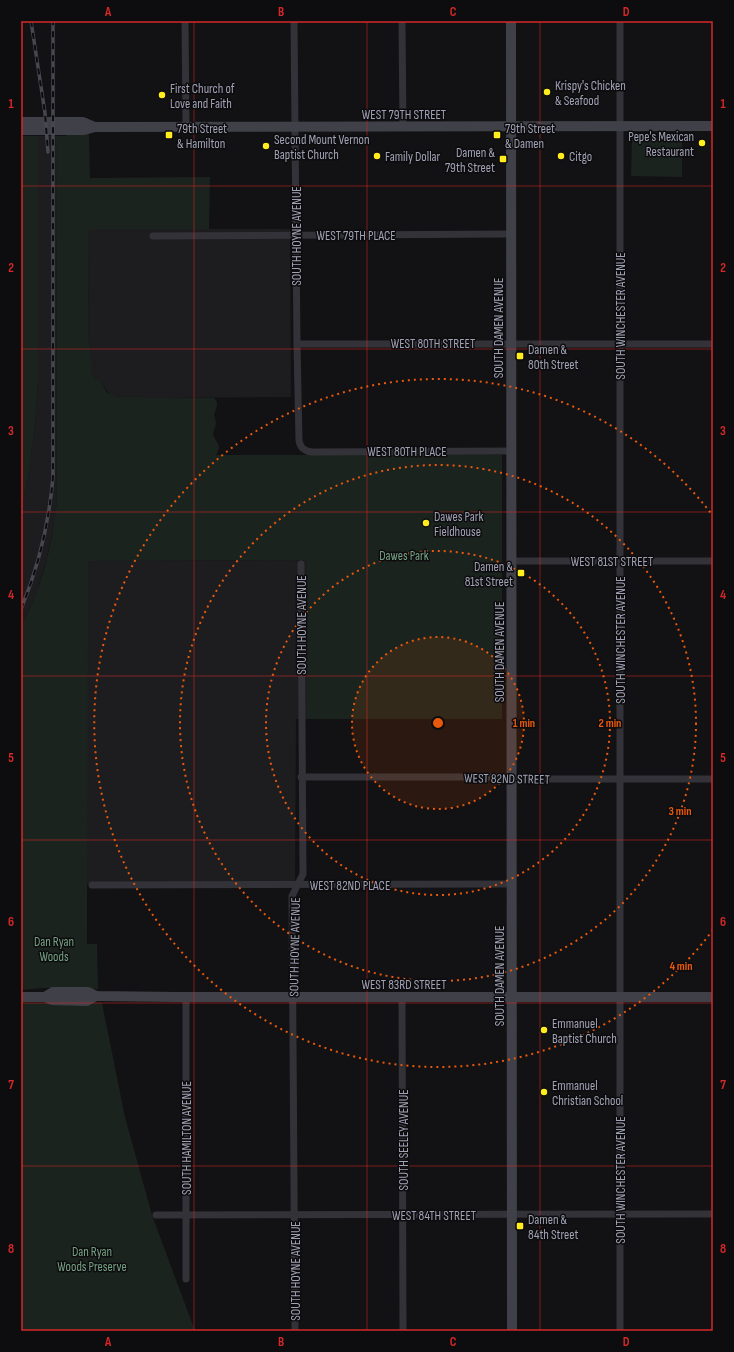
<svg xmlns="http://www.w3.org/2000/svg" width="734" height="1352" font-family="'Sofia Sans Condensed',sans-serif">
<style>
.built{fill:#1d1d20}
.green{fill:#1b231e}
.lines{fill:none;stroke-linecap:round;stroke-linejoin:round}
.street{stroke:#323238;stroke-width:7}
.secondary{stroke:#404048;stroke-width:10}
.rail-casing{stroke:#47474f;stroke-width:3.5}
.rail{stroke:#0d0c0e;stroke-width:2;stroke-dasharray:6;stroke-linecap:butt}
.grid{fill:none;stroke:#d62828;stroke-width:1;stroke-opacity:0.55}
.ring{fill:none;stroke:#e8590c;stroke-width:2;stroke-dasharray:2 4}
.poi-dot{fill:#ffed1d;stroke:#0d0c0e;stroke-width:1.5}
.labels{text-anchor:middle;stroke-width:3;stroke-linejoin:round;paint-order:stroke}
.poi-label{font-size:13px;fill:#a1a2b5;stroke:#0d0c0e;text-anchor:start}
.street-label{font-size:13px;fill:#a1a2b5;stroke:#0d0c0e}
.park-label{font-size:13px;fill:#76a284;stroke:#0d0c0e}
.centre{fill:#e8590c;stroke:#0d0c0e;stroke-width:2}
.ring-label{font-size:12px;text-anchor:middle;font-weight:bold;fill:#e8590c;stroke:#0d0c0e;stroke-width:3;stroke-linejoin:round;paint-order:stroke}
.neatline{fill:none;stroke:#d62828;stroke-width:1.5}
.grid-label{font-size:13px;text-anchor:middle;font-weight:bold;fill:#d62828}
</style>
<rect width="100%" height="100%" fill="#121113"/>
<g class="built">
<path d="M38,136h18l1,363 -2,21 -8,37 -11,38 -15,30v-112l8,-40 6,-50 3,-41z"/>
<path d="M89,229h201l1,168 -141,1 -14,-2 -18,1 -6,-3 -4,-1 -8,-13 -5,-1 -4,-5v-18l-3,-26z"/>
<path d="M307,560v159h-11l-1,165h-208v-323z"/>
</g>
<g class="green">
<path d="M66,134h23l1,44 120,-1 -1,52h-120l-1,101 3,26v17l4,6 5,1 7,13 5,1 6,3 18,-1 14,2h64c6,5 2,11 0,17 4,10 1,10 -1,19 3,10 10,10 3,21h286v264h-195v-159l-219,1 -1,383h10l1,45 -55,-1 -22,2v-365c5,-10 11,-20 15,-31 11,-30 18,-62 21,-95l-1,-363h10z"/>
<path d="M21,136h17v246l-3,41 -6,50 -8,40z"/>
<path d="M632,137l50,1v39l-51,-1z"/>
<path d="M21,1003h81l23,114 27,98 43,116h-174z"/>
</g>
<g class="lines">
<g class="street">
<path d="M185,21l1,106"/>
<path d="M294,21l3,323 2,96c1,8 5,11 13,12l200,-1"/>
<path d="M402,21l1,106"/>
<path d="M620,21v1310"/>
<path d="M153,236l358,-2"/>
<path d="M297,344h416"/>
<path d="M512,561h201"/>
<path d="M301,777h201l20,2h191"/>
<path d="M92,885l420,-1"/>
<path d="M402,997l1,334"/>
<path d="M156,1215l557,-1"/>
<path d="M186,1279v-282"/>
<path d="M295,1331l-3,-435 11,-22 -2,-310"/>
</g>
<g class="secondary">
<path d="M511,21l1,1310"/>
<path d="M21,122h62l12,5"/>
<path d="M21,130h63l11,-3 618,-1"/>
<path d="M21,997h24l7,3 35,1 9,-5"/>
<path d="M45,997l8,-5h35l8,4 80,1h537"/>
</g>
<defs>
<g id="rail">
<path d="M31,21l14,92 3,39"/>
<path d="M21,609c18,-43 28,-86 32,-132v-456"/>
</g>
</defs>
<use href="#rail" class="rail-casing"/>
<use href="#rail" class="rail"/>
</g>
<path class="grid" d="M194,21v1310M367,21v1310M540,21v1310M21,186h692M21,349h692M21,512h692M21,676h692M21,840h692M21,1003h692M21,1166h692"/>
<circle cx="438" cy="723" r="86" fill="#e8590c" fill-opacity=".12"/>
<g class="ring">
<circle cx="438" cy="723" r="86"/>
<circle cx="438" cy="723" r="172"/>
<circle cx="438" cy="723" r="258"/>
<path d="M713 930A344 344 0 1 1 713 516"/>
</g>
<g class="poi-dot">
<circle cx="547" cy="92" r="4"/>
<circle cx="162" cy="95" r="4"/>
<rect x="165" y="131" width="8" height="8" rx="2"/>
<rect x="493" y="131" width="8" height="8" rx="2"/>
<circle cx="702" cy="143" r="4"/>
<circle cx="266" cy="146" r="4"/>
<circle cx="377" cy="156" r="4"/>
<circle cx="561" cy="156" r="4"/>
<rect x="499" y="155" width="8" height="8" rx="2"/>
<rect x="516" y="352" width="8" height="8" rx="2"/>
<circle cx="426" cy="523" r="4"/>
<rect x="517" y="569" width="8" height="8" rx="2"/>
<circle cx="544" cy="1030" r="4"/>
<circle cx="544" cy="1092" r="4"/>
<rect x="516" y="1222" width="8" height="8" rx="2"/>
</g>
<g class="labels">
<g class="poi-label">
<text x="555" y="90">Krispy's Chicken<tspan x="555" dy="15">&amp; Seafood</tspan></text>
<text x="170" y="93">First Church of<tspan x="170" dy="15">Love and Faith</tspan></text>
<text x="177" y="133">79th Street<tspan x="177" dy="15">&amp; Hamilton</tspan></text>
<text x="505" y="133">79th Street<tspan x="505" dy="15">&amp; Damen</tspan></text>
<text x="694" y="141" text-anchor="end">Pepe's Mexican<tspan x="694" dy="15">Restaurant</tspan></text>
<text x="274" y="144">Second Mount Vernon<tspan x="274" dy="15">Baptist Church</tspan></text>
<text x="495" y="157" text-anchor="end">Damen &amp;<tspan x="495" dy="15">79th Street</tspan></text>
<text x="385" y="161">Family Dollar</text>
<text x="569" y="161">Citgo</text>
<text x="528" y="354">Damen &amp;<tspan x="528" dy="15">80th Street</tspan></text>
<text x="434" y="521">Dawes Park<tspan x="434" dy="15">Fieldhouse</tspan></text>
<text x="513" y="571" text-anchor="end">Damen &amp;<tspan x="513" dy="15">81st Street</tspan></text>
<text x="552" y="1028">Emmanuel<tspan x="552" dy="15">Baptist Church</tspan></text>
<text x="552" y="1090">Emmanuel<tspan x="552" dy="15">Christian School</tspan></text>
<text x="528" y="1224">Damen &amp;<tspan x="528" dy="15">84th Street</tspan></text>
</g>
<g class="street-label">
<text x="404" y="119">WEST 79TH STREET</text>
<text x="356" y="240">WEST 79TH PLACE</text>
<text transform="translate(296 236) rotate(-90)" y="5">SOUTH HOYNE AVENUE</text>
<text transform="translate(620 316) rotate(-90)" y="5">SOUTH WINCHESTER AVENUE</text>
<text transform="translate(498 328) rotate(-90)" y="5">SOUTH DAMEN AVENUE</text>
<text x="433" y="348">WEST 80TH STREET</text>
<text x="407" y="456">WEST 80TH PLACE</text>
<text x="612" y="566">WEST 81ST STREET</text>
<text transform="translate(301 625) rotate(-90)" y="5">SOUTH HOYNE AVENUE</text>
<text transform="translate(620 640) rotate(-90)" y="5">SOUTH WINCHESTER AVENUE</text>
<text transform="translate(499 652) rotate(-90)" y="5">SOUTH DAMEN AVENUE</text>
<text transform="translate(507 778) rotate(1)" y="5">WEST 82ND STREET</text>
<text x="350" y="890">WEST 82ND PLACE</text>
<text transform="translate(294 947) rotate(-89)" y="5">SOUTH HOYNE AVENUE</text>
<text transform="translate(499 976) rotate(-90)" y="5">SOUTH DAMEN AVENUE</text>
<text x="404" y="989">WEST 83RD STREET</text>
<text transform="translate(186 1138) rotate(-90)" y="5">SOUTH HAMILTON AVENUE</text>
<text transform="translate(403 1140) rotate(-90)" y="5">SOUTH SEELEY AVENUE</text>
<text transform="translate(620 1180) rotate(-90)" y="5">SOUTH WINCHESTER AVENUE</text>
<text x="434" y="1220">WEST 84TH STREET</text>
<text transform="translate(295 1271) rotate(-90)" y="5">SOUTH HOYNE AVENUE</text>
</g>
<g class="park-label">
<text x="404" y="560">Dawes Park</text>
<text x="54" y="946">Dan Ryan<tspan x="54" dy="15">Woods</tspan></text>
<text x="92" y="1256">Dan Ryan<tspan x="92" dy="15">Woods Preserve</tspan></text>
</g>
</g>
<circle cx="438" cy="723" r="6" class="centre"/>
<g class="ring-label">
<text x="524" y="727">1 min</text>
<text x="610" y="727">2 min</text>
<text x="680" y="815">3 min</text>
<text x="681" y="970">4 min</text>
</g>
<rect width="734" height="1352" fill="none" stroke="#0d0c0e" stroke-width="44"/>
<rect x="22" y="22" width="690" height="1308" class="neatline"/>
<g class="grid-label">
<text x="108" y="16">A</text>
<text x="281" y="16">B</text>
<text x="453" y="16">C</text>
<text x="626" y="16">D</text>
<text x="11" y="108">1</text>
<text x="723" y="108">1</text>
<text x="11" y="272">2</text>
<text x="723" y="272">2</text>
<text x="11" y="435">3</text>
<text x="723" y="435">3</text>
<text x="11" y="599">4</text>
<text x="723" y="599">4</text>
<text x="11" y="762">5</text>
<text x="723" y="762">5</text>
<text x="11" y="926">6</text>
<text x="723" y="926">6</text>
<text x="11" y="1089">7</text>
<text x="723" y="1089">7</text>
<text x="11" y="1253">8</text>
<text x="723" y="1253">8</text>
<text x="108" y="1346">A</text>
<text x="281" y="1346">B</text>
<text x="453" y="1346">C</text>
<text x="626" y="1346">D</text>
</g>
</svg>
